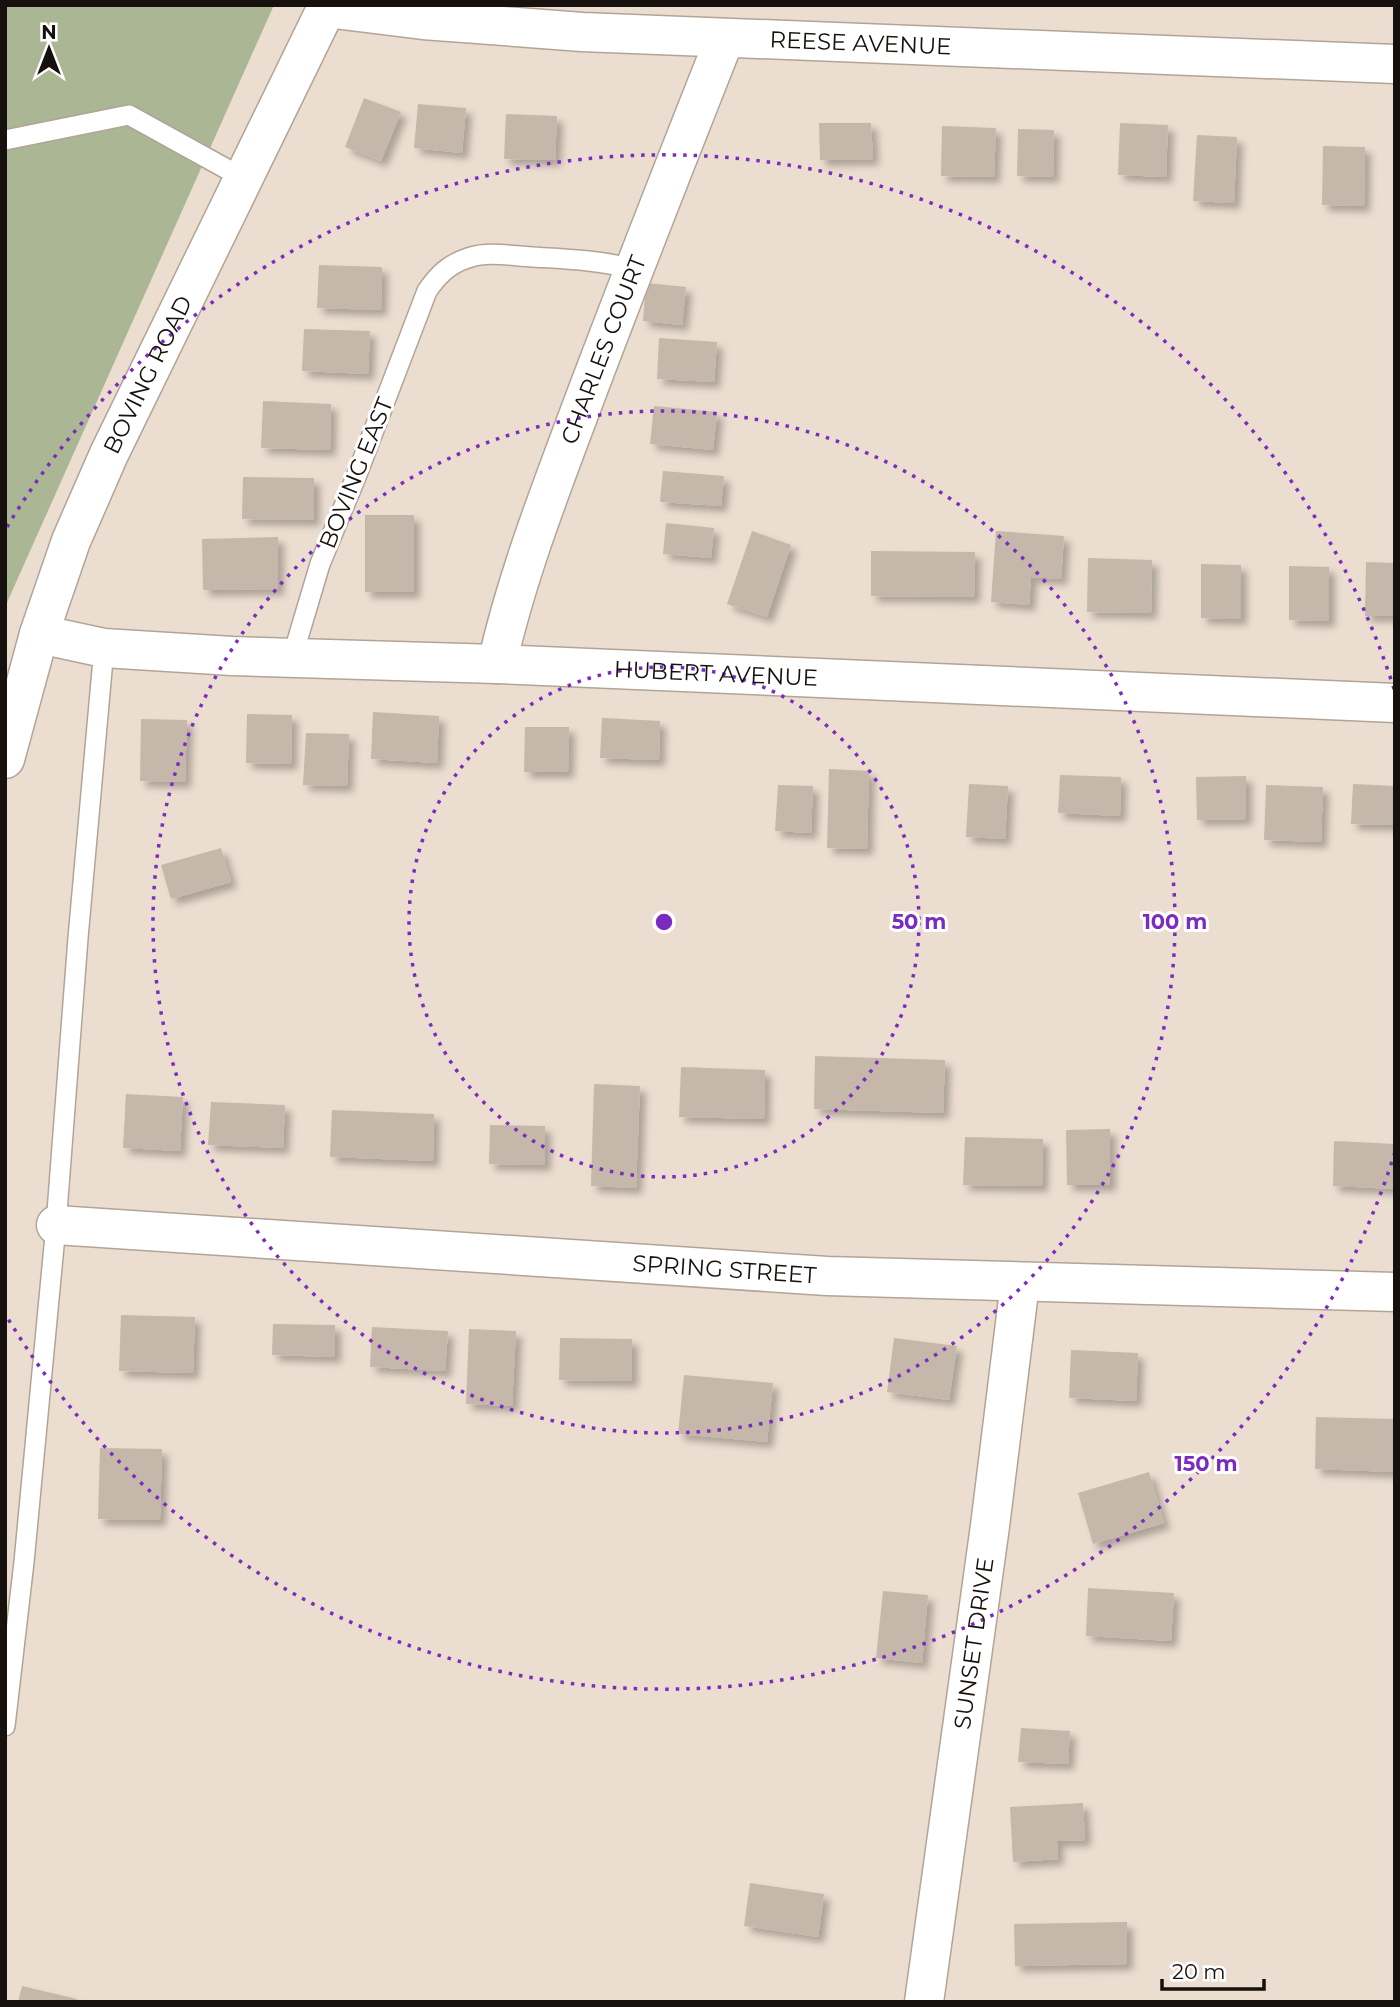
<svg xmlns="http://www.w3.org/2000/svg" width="1400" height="2007" font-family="Montserrat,sans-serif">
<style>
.green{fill:#abb694}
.building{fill:#c5b8ab;filter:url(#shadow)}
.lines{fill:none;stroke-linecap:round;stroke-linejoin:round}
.lane-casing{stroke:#b2a497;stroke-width:22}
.street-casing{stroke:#b2a497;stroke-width:41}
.lane{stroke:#fff;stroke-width:19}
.street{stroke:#fff;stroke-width:38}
.ring{fill:none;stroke:#7b2cbf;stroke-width:3.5;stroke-dasharray:3.5 7}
.labels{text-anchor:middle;stroke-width:6;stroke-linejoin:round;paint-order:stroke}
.street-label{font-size:23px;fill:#16110c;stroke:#fff}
.centre{fill:#7b2cbf;stroke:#fff;stroke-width:3.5}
.ring-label{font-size:21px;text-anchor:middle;font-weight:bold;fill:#7b2cbf;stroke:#fff;stroke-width:6;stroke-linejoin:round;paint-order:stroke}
</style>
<defs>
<filter id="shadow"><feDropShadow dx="6" dy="6" stdDeviation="3.5" flood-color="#0004"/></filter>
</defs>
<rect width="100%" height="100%" fill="#ebddcf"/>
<path class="green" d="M5,5h269l-269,602z"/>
<g class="building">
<path d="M364,98l37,14 -20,49 -36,-14z"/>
<path d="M418,104l48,4 -4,45 -48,-5z"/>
<path d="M506,114l51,2 -2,44 -51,-1z"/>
<path d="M819,123h52l2,36 -53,1z"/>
<path d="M1120,123l48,2 -2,52 -48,-2z"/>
<path d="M942,126l54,2 -2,49 -53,-1z"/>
<path d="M1018,129l36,1 -1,47 -36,-1z"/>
<path d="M1197,135l40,2 -3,66 -41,-2z"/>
<path d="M1323,146l42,1 -1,59 -42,-1z"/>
<path d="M319,265l63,2 -1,43 -64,-2z"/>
<path d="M646,283l40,4 -4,38 -39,-4z"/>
<path d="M304,329l66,2 -2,43 -66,-3z"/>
<path d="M659,338l58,4 -3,40 -57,-3z"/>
<path d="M263,401l68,3 -1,46 -69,-2z"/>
<path d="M654,406l63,6 -4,38 -63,-6z"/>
<path d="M663,471l61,5 -3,30 -61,-4z"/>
<path d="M243,477l71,1v42l-72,-1z"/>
<rect x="365" y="515" width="49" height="77"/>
<path d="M666,523l48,5 -3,30 -48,-4z"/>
<path d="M752,531l39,14 -24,72 -40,-13z"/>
<path d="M996,531l68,5 -3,43 -30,-2 -2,28 -38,-3z"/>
<path d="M278,537v52l-75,1 -1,-51z"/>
<path d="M871,551l104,1 -1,45 -103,-1z"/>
<path d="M1088,558l64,2 -1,53 -64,-1z"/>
<path d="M1366,562l29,1v53h-30z"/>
<path d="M1201,564l40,1v54l-40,-1z"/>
<path d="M1289,566l40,1v54l-40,-1z"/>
<path d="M373,712l66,4 -2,47 -66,-4z"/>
<path d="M247,714l45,1 -1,49 -45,-1z"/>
<path d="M602,718l58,3 -1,39 -59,-2z"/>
<path d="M141,719l46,1 -2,62 -45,-1z"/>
<path d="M525,727h44l-1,45h-44z"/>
<path d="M306,733l43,1 -2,52 -44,-1z"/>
<path d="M829,769l40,2 -2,78 -40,-1z"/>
<path d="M1060,775l61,2 -1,39 -62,-3z"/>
<path d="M1246,776v43l-49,1 -1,-43z"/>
<path d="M969,784l39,2 -3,53 -39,-2z"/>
<path d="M1353,784l42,2v39l-44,-1z"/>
<path d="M778,785l35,1 -2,47 -36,-2z"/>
<path d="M1266,785l57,2 -2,55 -57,-2z"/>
<path d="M221,848l10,34 -60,17 -10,-34z"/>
<path d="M815,1056l130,4 -2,53 -129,-4z"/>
<path d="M681,1067l84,3 -1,49 -85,-2z"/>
<path d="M594,1084l46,2 -4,102 -45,-2z"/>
<path d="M126,1094l57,3 -3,54 -57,-3z"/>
<path d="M211,1102l74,3 -2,43 -75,-3z"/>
<path d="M332,1110l102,4 -1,47 -103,-4z"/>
<path d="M490,1125l55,1v39l-56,-1z"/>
<path d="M1110,1129v56h-43l-1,-55z"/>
<path d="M965,1137l78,2 -1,47 -79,-1z"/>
<path d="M1334,1141l61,3v45l-62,-3z"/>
<path d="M121,1315l74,2 -2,56 -74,-2z"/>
<path d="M273,1324l62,1v32l-63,-2z"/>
<path d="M372,1327l76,4 -3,40 -75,-4z"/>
<path d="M469,1329l47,2 -4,75 -46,-2z"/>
<path d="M560,1338l72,1v42l-73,-1z"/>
<path d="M894,1338l63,8 -8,54 -62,-8z"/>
<path d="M1071,1350l67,3 -2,48 -67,-3z"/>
<path d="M684,1375l89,8 -6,59 -89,-8z"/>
<path d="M1316,1417l79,2v53l-80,-3z"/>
<path d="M100,1448l62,1 -2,71 -62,-1z"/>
<path d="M1149,1472l15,51 -71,21 -15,-51z"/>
<path d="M1088,1588l86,5 -3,48 -85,-5z"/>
<path d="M883,1591l45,4 -6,68 -46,-5z"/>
<path d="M1021,1728l49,3 -2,33 -50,-2z"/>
<path d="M1083,1803l2,37 -28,1 1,18 -45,3 -3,-55z"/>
<path d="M750,1883l74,11 -6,43 -74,-11z"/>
<path d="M1127,1922v42l-112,2 -1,-42z"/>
<path d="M22,1986l55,13 -1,3h-58z"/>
</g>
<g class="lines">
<defs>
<g id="lane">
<path d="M5,140l124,-25 114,63"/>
<path d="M292,658l28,-94 36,-87 71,-186c11,-16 22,-27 41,-33 20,-7 44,-2 64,-1 34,2 68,3 101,12"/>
<path d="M5,1726l19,-164 32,-337 22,-287 26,-290"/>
</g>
<g id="street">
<path id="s1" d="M326,8l97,12 159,12 813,32"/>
<path id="s2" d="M39,634l65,14 128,8 265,8 898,39"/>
<path id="s3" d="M497,664c20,-89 54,-175 86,-261 46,-122 94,-244 142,-365"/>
<path id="s4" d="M5,759l34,-125 32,-93 38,-87 219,-449"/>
<path id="s5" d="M56,1225l771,51 568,16"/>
<path id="s6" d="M924,2002l66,-476 30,-243"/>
</g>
</defs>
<use href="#lane" class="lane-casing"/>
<use href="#street" class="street-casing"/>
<use href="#lane" class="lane"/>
<use href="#street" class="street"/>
</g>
<g class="ring">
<circle cx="664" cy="922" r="255"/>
<circle cx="664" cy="922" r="511"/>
<path d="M1395 1152A766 766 0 0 1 7 1317M7 527A766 766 0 0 1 1395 692"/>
</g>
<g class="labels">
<g class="street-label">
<text dy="8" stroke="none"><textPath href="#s1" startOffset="536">REESE AVENUE</textPath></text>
<text dy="8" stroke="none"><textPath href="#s3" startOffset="332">CHARLES COURT</textPath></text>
<text dy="8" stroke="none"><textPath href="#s4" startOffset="411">BOVING ROAD</textPath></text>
<text transform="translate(356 473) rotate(-68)" y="8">BOVING EAST</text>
<text dy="8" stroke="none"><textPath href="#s2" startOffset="679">HUBERT AVENUE</textPath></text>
<text dy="8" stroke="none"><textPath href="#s5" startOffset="670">SPRING STREET</textPath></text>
<text dy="8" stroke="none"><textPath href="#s6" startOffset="362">SUNSET DRIVE</textPath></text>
</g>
</g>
<circle cx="664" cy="922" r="10" class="centre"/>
<g class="ring-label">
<text x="919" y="929">50 m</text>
<text x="1175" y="929">100 m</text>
<text x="1206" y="1471">150 m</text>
</g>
<rect width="1400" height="2007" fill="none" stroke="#16110c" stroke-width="14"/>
<g transform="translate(49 49)" stroke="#ffffff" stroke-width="5" paint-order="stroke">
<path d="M0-5L12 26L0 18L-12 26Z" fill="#16110c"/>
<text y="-10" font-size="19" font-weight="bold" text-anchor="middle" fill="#16110c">N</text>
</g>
<path d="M1162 1979v10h102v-10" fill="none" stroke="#16110c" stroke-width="3.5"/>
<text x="1172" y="1979" font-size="21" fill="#16110c" stroke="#ffffff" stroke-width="5" paint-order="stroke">20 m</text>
</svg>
